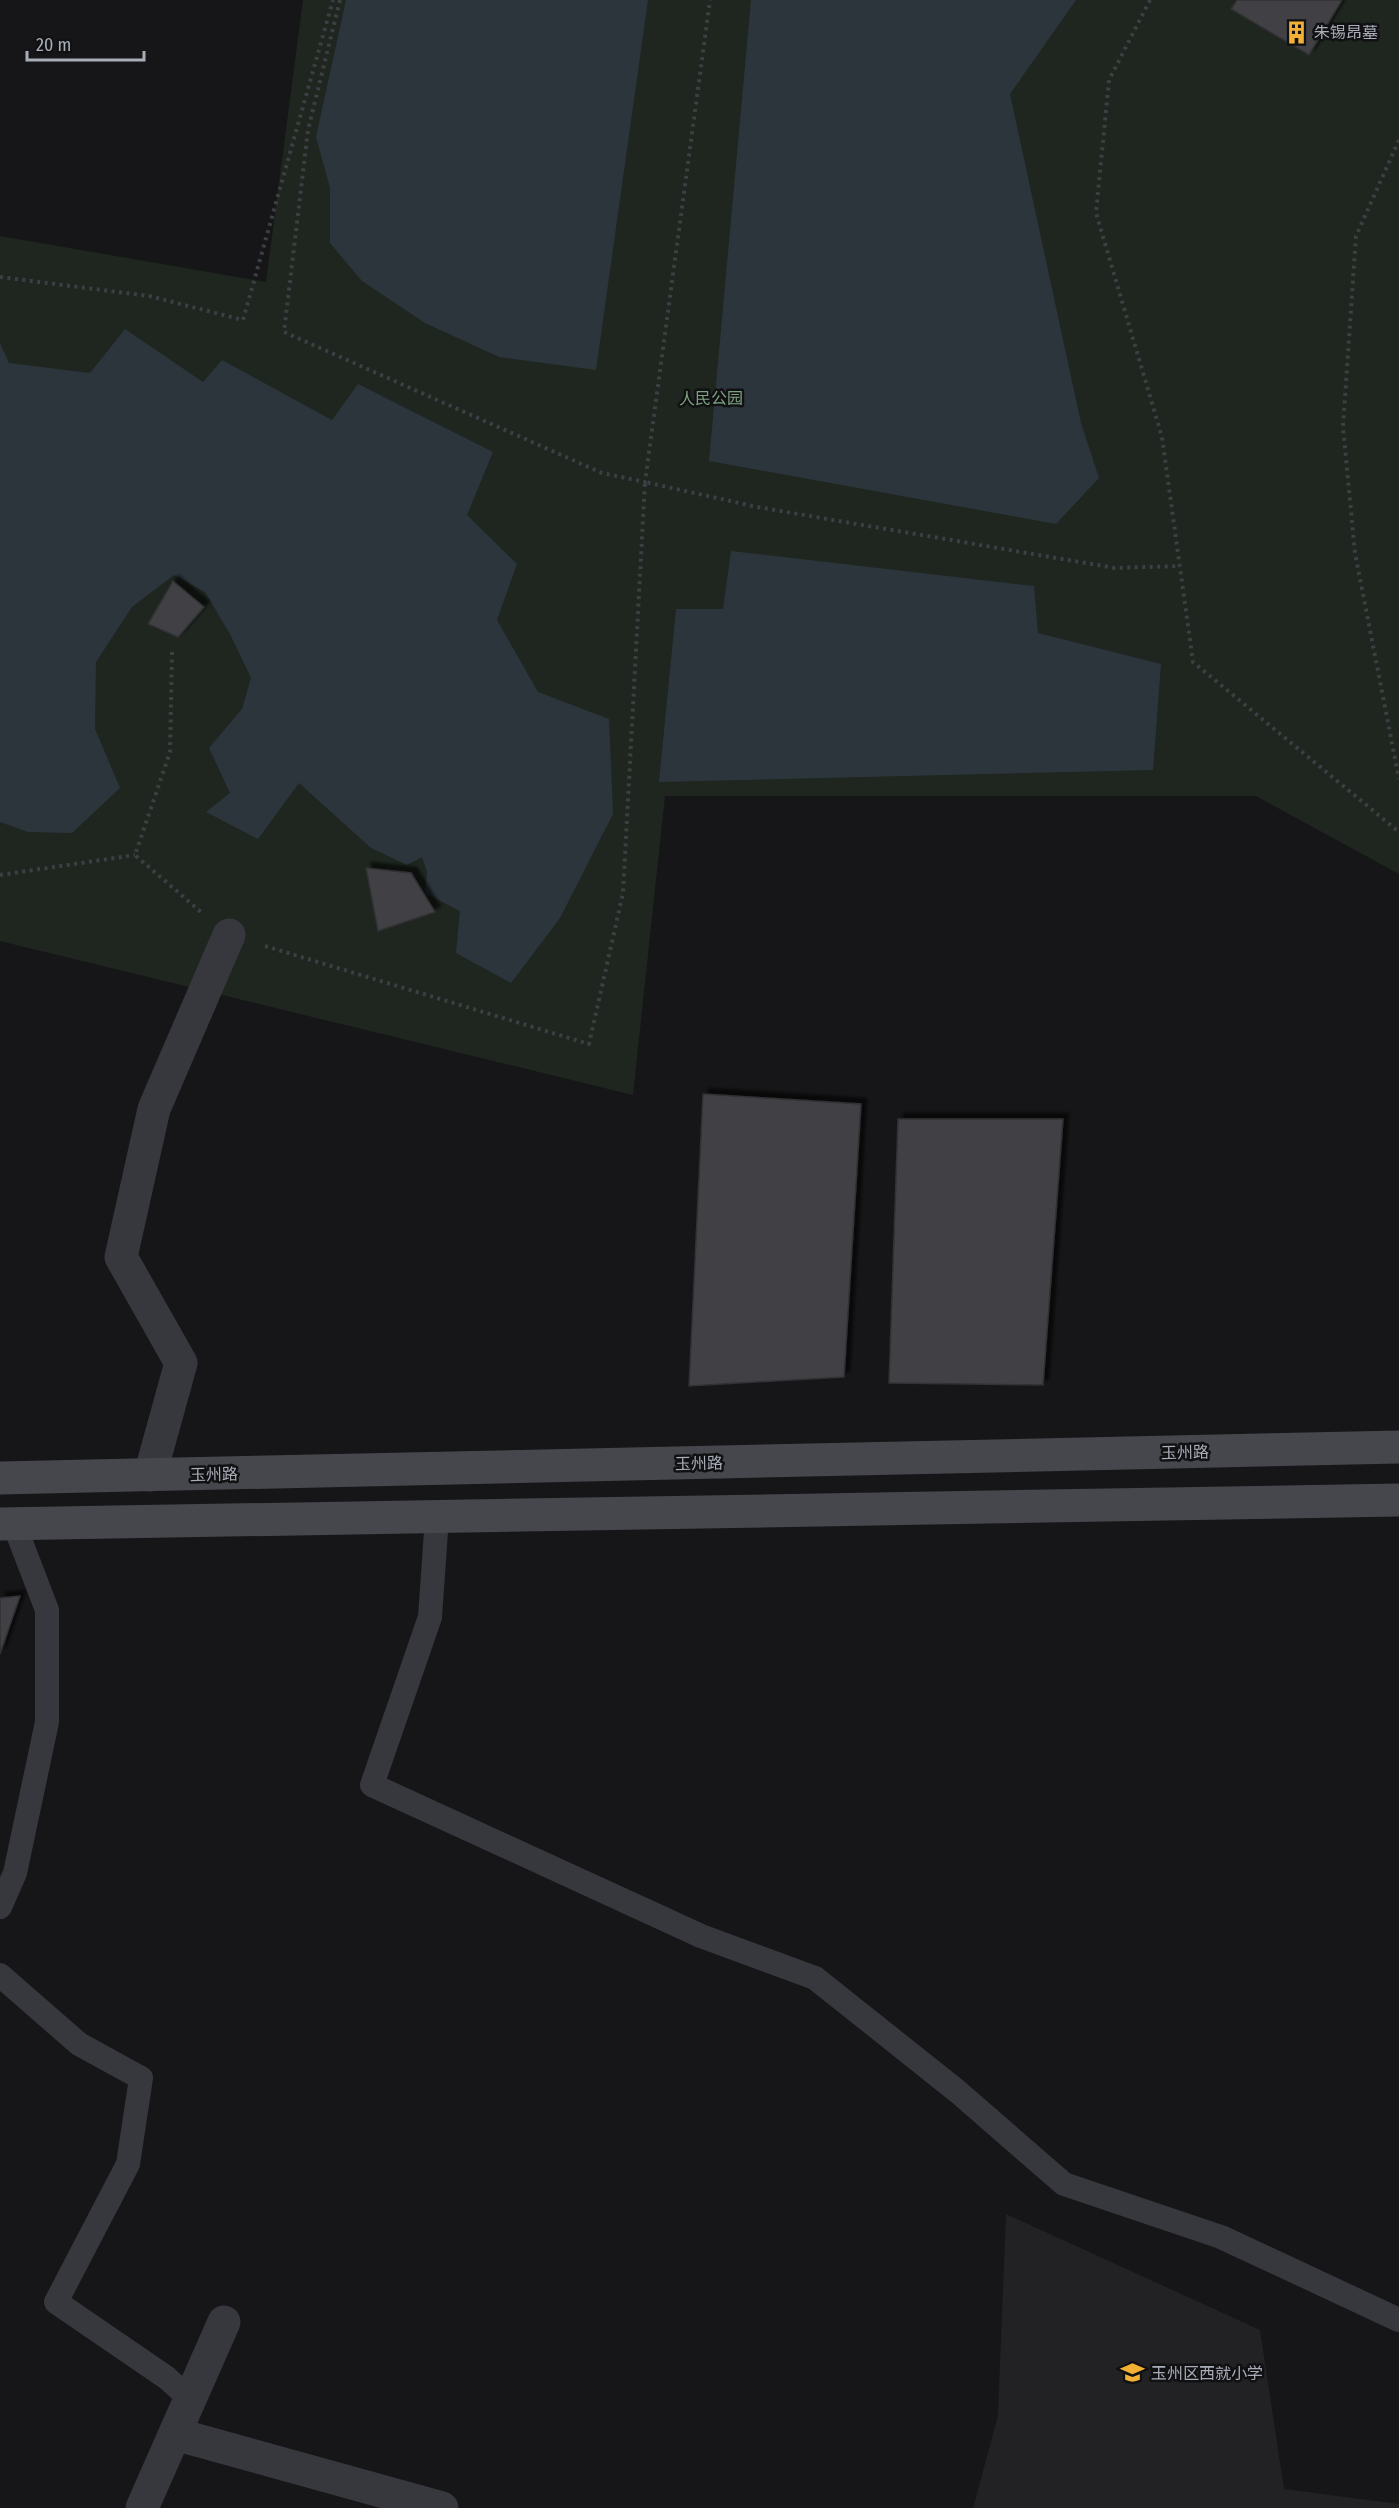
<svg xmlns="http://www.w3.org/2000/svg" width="1399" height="2508" font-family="'Fira Sans Condensed','Noto Sans SC',sans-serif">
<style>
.built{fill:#222225}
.green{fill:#1e261f}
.water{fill:#2c353c}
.building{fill:#404145;stroke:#303034;stroke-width:1.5;filter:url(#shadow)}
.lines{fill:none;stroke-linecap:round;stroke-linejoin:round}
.path{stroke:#3d3f44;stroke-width:4;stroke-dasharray:3 4.5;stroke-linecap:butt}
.service{stroke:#37383d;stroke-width:24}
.minor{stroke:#37383d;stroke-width:33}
.secondary{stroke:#45474d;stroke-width:33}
.labels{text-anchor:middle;stroke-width:5;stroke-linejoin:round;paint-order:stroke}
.poi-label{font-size:16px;fill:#a8adb8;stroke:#111113;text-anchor:start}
.park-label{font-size:16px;fill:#7fa381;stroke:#111113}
.street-label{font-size:16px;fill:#a8adb8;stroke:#111113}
</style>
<defs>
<filter id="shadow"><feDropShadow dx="5.5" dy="-5.5" stdDeviation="1.5" flood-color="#0009"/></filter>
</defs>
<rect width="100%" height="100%" fill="#161618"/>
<path class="built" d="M1006,2214l254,116 24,159 115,15v4h-426l25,-92z"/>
<path class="green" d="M303,0h1096v874l-143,-78h-591l-32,299 -633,-154v-705l266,46z"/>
<g class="water">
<path d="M346,0h302l-52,370 -97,-13 -74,-34 -63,-42 -32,-38v-55l-14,-51z"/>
<path d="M751,0h325l-66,94 71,329 18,55 -43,46 -347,-63z"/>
<path d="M125,329l78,53 19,-22 110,60 26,-36 135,68 -26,63 50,49 -20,56 41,72 71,27 4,95 -53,104 -49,65 -55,-30 4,-42 -35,-18 2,-21 -5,-15 -15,8 -36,-17 -72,-65 -41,56 -52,-27 24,-19 -21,-45 33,-39 9,-31 -21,-44 -25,-42 -31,-17 -42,32 -36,55 -1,67 25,59 -48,45 -44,-1 -28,-10v-479l9,20 81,10z"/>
<path d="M731,551l303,35 4,47 123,31 -8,106 -494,12 17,-173h47z"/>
</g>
<g class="building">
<path d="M1237,0h105l-33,55 -78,-46z"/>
<path d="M173,581l31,26 -26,30 -30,-13z"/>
<path d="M366,868l45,5 24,39 -57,19z"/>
<path d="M703,1094l158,10 -17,273 -155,9z"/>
<path d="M898,1119h165l-20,266 -154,-2z"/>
<path d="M20,1596l-20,58v-56z"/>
</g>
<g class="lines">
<g class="path">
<path d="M340,0l-32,130 -24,202 318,141 43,9 65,-482"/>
<path d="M1150,0l-41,80 -13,133 66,224 31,225 206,170"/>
<path d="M1399,140l-43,96 -13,191 12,126 44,226"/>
<path d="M0,277l149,19 94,24 90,-320"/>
<path d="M172,652l-2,100 -35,103 66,57"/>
<path d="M0,875l135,-20"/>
<path d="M265,946l324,98 34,-151 22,-411 112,25 358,61 65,-2"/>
</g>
<g class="service">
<path d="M437,1517l-7,100 -58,168 329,151 114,42 142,113 107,93 157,53 178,83"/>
<path d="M0,1907l15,-34 32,-151v-112l-33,-86"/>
<path d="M0,1975l79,69 62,34 -13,86 -72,138 111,76 23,21"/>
</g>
<g class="minor">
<path d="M150,1475l31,-112 -60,-106 33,-148 75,-174"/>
<path d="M175,2434l267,74"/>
<path d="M142,2508l82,-186"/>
</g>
<g class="secondary">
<path d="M0,1478l1399,-31"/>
<path d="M0,1524l1399,-24"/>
</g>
</g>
<defs>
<symbol id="building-bare" viewBox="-9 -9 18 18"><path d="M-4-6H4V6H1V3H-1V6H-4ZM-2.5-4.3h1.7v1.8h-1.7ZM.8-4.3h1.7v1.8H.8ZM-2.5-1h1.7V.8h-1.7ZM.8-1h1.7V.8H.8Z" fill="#f2b134" stroke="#111113" stroke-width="2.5" paint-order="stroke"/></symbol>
<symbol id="school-bare" viewBox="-9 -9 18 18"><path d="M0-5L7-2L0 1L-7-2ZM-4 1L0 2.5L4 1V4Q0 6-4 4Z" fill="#f2b134" stroke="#111113" stroke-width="2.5" paint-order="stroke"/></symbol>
</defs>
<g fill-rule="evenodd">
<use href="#building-bare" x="1280" y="16" width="33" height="33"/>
<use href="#school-bare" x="1116" y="2356" width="33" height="33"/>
</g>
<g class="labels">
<g class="poi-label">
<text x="1314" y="38">朱锡昂墓</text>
<text x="1151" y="2379">玉州区西就小学</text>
</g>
<g class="park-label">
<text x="711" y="404">人民公园</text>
</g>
<g class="street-label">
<text transform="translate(1185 1452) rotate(-1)" y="6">玉州路</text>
<text transform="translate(699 1463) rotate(-1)" y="6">玉州路</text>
<text transform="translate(214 1474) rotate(-1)" y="6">玉州路</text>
</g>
</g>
<path d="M27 51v9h117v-9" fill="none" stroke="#a8adb8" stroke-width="3"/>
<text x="36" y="51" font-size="18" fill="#a8adb8" stroke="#111113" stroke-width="4.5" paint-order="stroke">20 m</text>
</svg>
